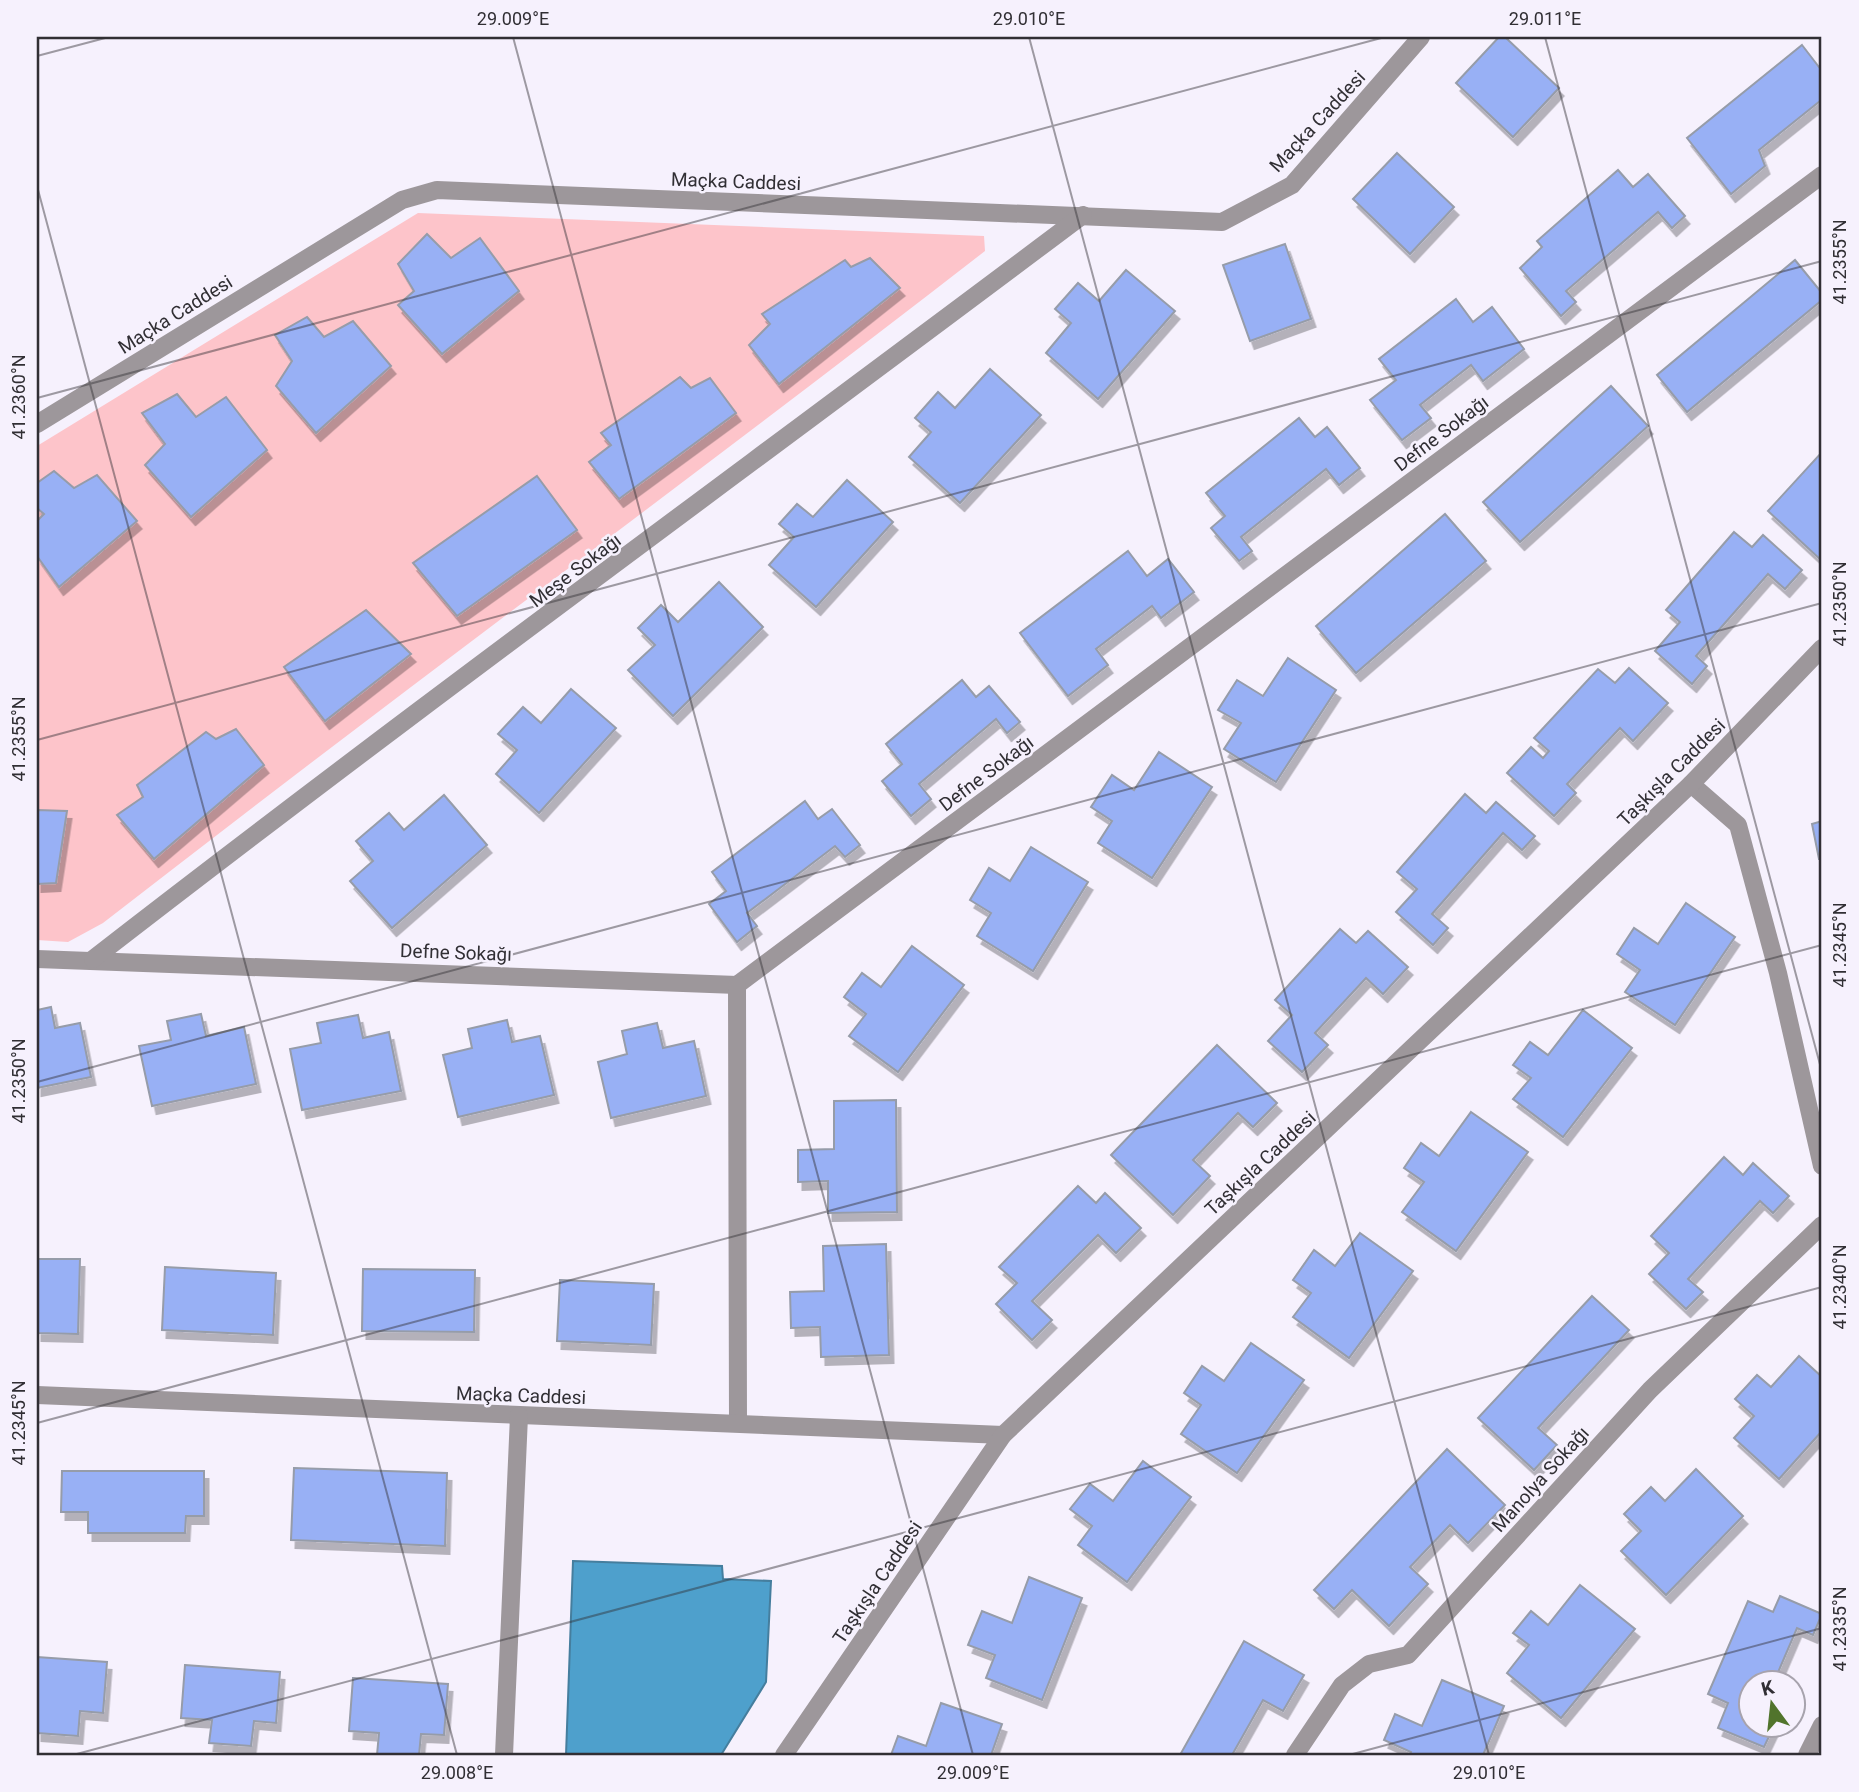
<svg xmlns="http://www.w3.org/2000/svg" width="1859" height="1792" font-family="Roboto,sans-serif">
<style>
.green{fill:#fdc4ca}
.water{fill:#4ea0cc;stroke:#457e9e;stroke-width:2}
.building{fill:#98b0f5;stroke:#969ca9;stroke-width:2;filter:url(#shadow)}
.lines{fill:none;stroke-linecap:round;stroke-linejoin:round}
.minor{stroke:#9d979b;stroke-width:18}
.ticks{fill:none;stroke:#312f34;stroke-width:2;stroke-opacity:0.45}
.labels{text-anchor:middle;stroke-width:5;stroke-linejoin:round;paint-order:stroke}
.street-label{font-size:19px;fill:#312f34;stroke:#f6f1fd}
.neatline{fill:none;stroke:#312f34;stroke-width:2.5}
.ticks-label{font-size:18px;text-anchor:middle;fill:#312f34}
</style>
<defs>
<filter id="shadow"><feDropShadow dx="4.5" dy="8" stdDeviation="0" flood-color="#0004"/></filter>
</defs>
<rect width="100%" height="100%" fill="#f6f1fd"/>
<path class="green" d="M418,213l566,23 1,15c-292,227 -591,445 -882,672l-35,19 -31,-2v-494z"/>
<path class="water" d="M573,1561l149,5 1,13 48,2 -5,101 -45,73h-155z"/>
<g class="building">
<path d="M1499,37h6l54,51 -46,49 -57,-54z"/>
<path d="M1802,45l20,26v34l-2,-4 -61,49 6,16 -34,28 -44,-56z"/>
<path d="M1397,153l57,54 -44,47 -57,-55z"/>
<path d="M1618,170l15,17 15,-13 37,42 -13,12 -14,-16 -92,79 10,11 -15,14 -41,-48 22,-21 -5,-6z"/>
<path d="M427,234l24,24 29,-20 39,53 -77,63 -44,-49 16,-14 -16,-27z"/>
<path d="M1285,244l26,75 -61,22 -27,-76z"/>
<path d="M870,258l30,30 -121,96 -30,-39 21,-21 -8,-10 83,-54 6,7z"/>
<path d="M1795,260l27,33v7l-135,112 -30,-37z"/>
<path d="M1126,270l49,41 -77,88 -52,-46 25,-30 -16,-14 23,-26 21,18z"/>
<path d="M1456,299l17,23 19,-15 32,42 -41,32 -12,-16 -51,40 11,13 -29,22 -32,-40 26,-20 -17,-21z"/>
<path d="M307,317l17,20 29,-16 38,45 -75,67 -40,-47 16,-25 -17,-26z"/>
<path d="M990,369l51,46 -81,88 -51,-46 22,-25 -16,-14 23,-26 17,16z"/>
<path d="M680,377l11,11 19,-10 26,35 -117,86 -30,-37 22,-17 -10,-12z"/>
<path d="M1611,386l37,40 -128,116 -37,-40z"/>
<path d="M177,394l19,23 30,-20 41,53 -76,67 -46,-52 20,-21 -23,-31z"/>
<path d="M1299,418l16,19 12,-10 33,41 -21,17 -13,-16 -85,68 11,14 -13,10 -28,-33 14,-12 -19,-23z"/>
<path d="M1822,452v109l-54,-50z"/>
<path d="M54,471l20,17 23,-13 40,46 -78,66 -22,-31v-35l7,-7 -7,-6v-25z"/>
<path d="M537,476l40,54 -120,86 -44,-53z"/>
<path d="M847,480l46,42 -77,85 -47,-42 25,-28 -15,-13 18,-20 16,13z"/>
<path d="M1445,514l41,47 -130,112 -40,-47z"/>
<path d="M1734,532l18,15 11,-12 39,35 -17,19 -17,-15 -72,82 11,10 -15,18 -37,-33 25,-29 -14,-12z"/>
<path d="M1128,551l19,25 21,-17 26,33 -33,26 -9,-12 -56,43 12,16 -40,31 -48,-63z"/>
<path d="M719,582l44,45 -90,89 -45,-46 27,-25 -17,-17 23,-23 17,17z"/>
<path d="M366,610l45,44 -86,67 -41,-54z"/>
<path d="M1288,658l48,32 -60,92 -52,-33 17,-26 -23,-13 19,-30 26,16z"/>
<path d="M1629,668l39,35 -35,38 -13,-13 -53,56 9,9 -22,23 -47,-43 24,-26 12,11 6,-7 -15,-13 64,-69 17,14z"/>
<path d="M962,680l14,17 13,-11 31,36 -13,11 -11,-14 -77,65 12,15 -20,17 -29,-35 20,-17 -16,-20z"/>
<path d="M571,689l45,39 -77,85 -43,-39 21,-24 -19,-16 25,-27 18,16z"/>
<path d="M236,729l28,36 -110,94 -37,-44 26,-18 -6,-12 69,-53 10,7z"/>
<path d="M1159,752l53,35 -60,91 -54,-35 14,-22 -21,-14 21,-32 22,15z"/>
<path d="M1465,794l21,19 10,-11 39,34 -13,14 -19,-17 -71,81 16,14 -15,17 -37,-33 21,-23 -20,-17z"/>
<path d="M444,795l43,50 -95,83 -42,-47 23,-20 -17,-20 33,-28 15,17z"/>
<path d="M805,801l13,18 14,-10 28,36 -15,12 -10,-11 -88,67 10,13 -20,16 -28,-38 17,-13 -14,-19z"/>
<path d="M37,810l30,1 -11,72 -19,1z"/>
<path d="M1822,821v38h-3l-7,-35z"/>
<path d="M1031,847l57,35 -55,89 -56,-35 14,-23 -21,-13 19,-32 21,13z"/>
<path d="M1686,903l49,34 -60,88 -50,-33 15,-22 -23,-16 17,-26 24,16z"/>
<path d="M1340,929l16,14 12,-12 40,36 -25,27 -17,-16 -51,55 13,12 -26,27 -34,-31 24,-26 -17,-15z"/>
<path d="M912,946l52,39 -66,87 -49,-36 17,-22 -22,-17 18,-24 19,14z"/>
<path d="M51,1007l4,21 25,-5 11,54 -54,11v-78z"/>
<path d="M1583,1010l49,38 -69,89 -50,-38 18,-21 -18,-13 17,-23 18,13z"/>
<path d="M201,1014l5,22 38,-9 12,57 -104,22 -13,-60 32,-6 -4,-19z"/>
<path d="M358,1015l5,23 26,-6 12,59 -99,19 -12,-61 31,-6 -4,-20z"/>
<path d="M507,1020l5,22 28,-6 14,59 -96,22 -15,-62 29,-7 -4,-19z"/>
<path d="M657,1023l6,25 31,-7 12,55 -95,22 -13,-56 29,-8 -5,-23z"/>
<path d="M1217,1045l60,58 -24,24 -15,-14 -45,47 17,16 -37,39 -62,-60z"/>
<path d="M896,1100l1,112 -69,1v-32l-30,1v-32l36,-1v-48z"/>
<path d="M1471,1112l57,40 -72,99 -54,-39 22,-30 -20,-14 17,-25 18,13z"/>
<path d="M1724,1157l19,18 10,-12 36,33 -16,17 -13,-12 -72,78 15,13 -17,17 -37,-35 20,-21 -18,-17z"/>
<path d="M1078,1186l18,17 9,-10 36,35 -25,25 -18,-18 -66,66 20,19 -20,20 -36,-36 21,-21 -18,-16z"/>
<path d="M1360,1233l53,38 -64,87 -56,-41 18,-24 -18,-13 21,-30 21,16z"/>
<path d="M886,1244l3,111 -68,2 -1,-30 -29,1 -1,-36 34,-1 -1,-45z"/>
<path d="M37,1259h43l-2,75 -41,-1z"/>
<path d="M165,1267l111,6 -3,62 -111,-5z"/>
<path d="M363,1269l112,1 -1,62 -112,-1z"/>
<path d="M560,1280l94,4 -3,61 -94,-4z"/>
<path d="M1592,1296l37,34 -91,98 19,17 -23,25 -56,-52z"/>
<path d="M1251,1343l53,37 -67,93 -56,-39 20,-29 -17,-12 18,-27 22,15z"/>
<path d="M1799,1356l23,21v54l-43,48 -45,-41 20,-22 -19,-17 22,-24 14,12z"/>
<path d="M1447,1449l58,56 -37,38 -18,-18 -40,42 18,17 -39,42 -37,-36 -18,19 -20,-19z"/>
<path d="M1143,1461l48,36 -64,85 -49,-37 14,-19 -22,-17 20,-25 23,17z"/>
<path d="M294,1468l153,5 -2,73 -154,-6z"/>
<path d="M1696,1469l47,47 -77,79 -45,-44 20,-20 -17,-17 27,-27 14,14z"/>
<path d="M62,1471h142v45h-18l-1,17h-97v-21h-27z"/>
<path d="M1029,1577l53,21 -40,102 -56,-22 9,-23 -27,-10 14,-34 30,12z"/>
<path d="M1580,1585l55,44 -74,89 -54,-45 22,-28 -16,-12 18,-22 17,14z"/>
<path d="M1780,1596l42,18 -9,21 -16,-7 -24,56h-23v42h24l-10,21 -46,-19 10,-25 -20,-9 40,-93 25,11z"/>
<path d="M1244,1641l60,34 -21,36 -20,-11 -31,55h-52z"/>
<path d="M37,1657l70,5 -4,51 -23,-2 -2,25 -41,-3z"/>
<path d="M185,1665l95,7 -4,51 -22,-2 -3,25 -42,-3 3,-23 -31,-2z"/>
<path d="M353,1678l95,6 -4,51 -23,-1 -2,21h-42l2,-22 -30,-2z"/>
<path d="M1442,1680l62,26 -21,49h-73l1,-3 -27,-12 11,-26 27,12z"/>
<path d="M941,1703l61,21 -11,31h-100l7,-19 28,10z"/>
</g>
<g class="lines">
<g class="minor">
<path d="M37,424l365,-224 35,-10 785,32 70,-37 129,-148"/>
<path d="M1691,784l47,41 40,148 44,193"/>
<path d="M37,959l700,26 1085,-810"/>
<path d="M93,959c326,-253 660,-496 990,-744"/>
<path d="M737,985l1,438"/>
<path d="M37,1395l966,40"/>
<path d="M504,1755l15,-339"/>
<path d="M784,1755l219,-320 688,-651 131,-136"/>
<path d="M1295,1755l47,-70 27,-21 39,-9 242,-265 172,-165"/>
<path d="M1807,1755l15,-30"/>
</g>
</g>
<path class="ticks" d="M513,37l460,1718M1029,37l460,1718M1545,37l277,1035M37,56l72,-19M37,186l420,1569M37,398l1348,-361M37,740l1785,-479M37,1082l1785,-479M37,1423l1785,-478M73,1755l1749,-468M1349,1755l473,-127"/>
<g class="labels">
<g class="street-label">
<text transform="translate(1317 121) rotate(-47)" y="7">Maçka Caddesi</text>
<text transform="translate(736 181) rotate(2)" y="7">Maçka Caddesi</text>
<text transform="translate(175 314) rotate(-32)" y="7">Maçka Caddesi</text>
<text transform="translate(1441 433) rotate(-37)" y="7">Defne Sokağı</text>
<text transform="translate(575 570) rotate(-37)" y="7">Meşe Sokağı</text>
<text transform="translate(1671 772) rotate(-45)" y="7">Taşkışla Caddesi</text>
<text transform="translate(986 773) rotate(-37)" y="7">Defne Sokağı</text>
<text transform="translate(456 952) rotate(2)" y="7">Defne Sokağı</text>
<text transform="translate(1260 1163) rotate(-43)" y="7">Taşkışla Caddesi</text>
<text transform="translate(521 1395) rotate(2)" y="7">Maçka Caddesi</text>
<text transform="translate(1540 1479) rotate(-48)" y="7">Manolya Sokağı</text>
<text transform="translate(877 1582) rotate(-56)" y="7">Taşkışla Caddesi</text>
</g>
</g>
<rect width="1859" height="1792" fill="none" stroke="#f6f1fd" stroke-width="77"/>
<g transform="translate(1772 1704) rotate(345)"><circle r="33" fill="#f6f1fd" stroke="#a7a3ad" stroke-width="2"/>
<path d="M0-5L12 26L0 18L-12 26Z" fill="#51742c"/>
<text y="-10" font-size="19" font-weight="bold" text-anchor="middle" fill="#312f34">K</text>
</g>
<rect x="38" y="38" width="1782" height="1716" class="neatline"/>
<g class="ticks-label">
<text x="513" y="25">29.009°E</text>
<text x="1029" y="25">29.010°E</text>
<text x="1545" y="25">29.011°E</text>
<text transform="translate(1840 262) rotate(-90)" y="6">41.2355°N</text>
<text transform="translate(19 397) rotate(-90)" y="6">41.2360°N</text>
<text transform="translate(1840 604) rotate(-90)" y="6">41.2350°N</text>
<text transform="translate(19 739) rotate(-90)" y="6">41.2355°N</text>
<text transform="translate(1840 945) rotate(-90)" y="6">41.2345°N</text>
<text transform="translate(19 1081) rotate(-90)" y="6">41.2350°N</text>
<text transform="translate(1840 1287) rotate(-90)" y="6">41.2340°N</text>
<text transform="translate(19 1423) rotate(-90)" y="6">41.2345°N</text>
<text transform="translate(1840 1629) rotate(-90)" y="6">41.2335°N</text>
<text x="457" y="1779">29.008°E</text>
<text x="973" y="1779">29.009°E</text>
<text x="1489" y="1779">29.010°E</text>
</g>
</svg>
